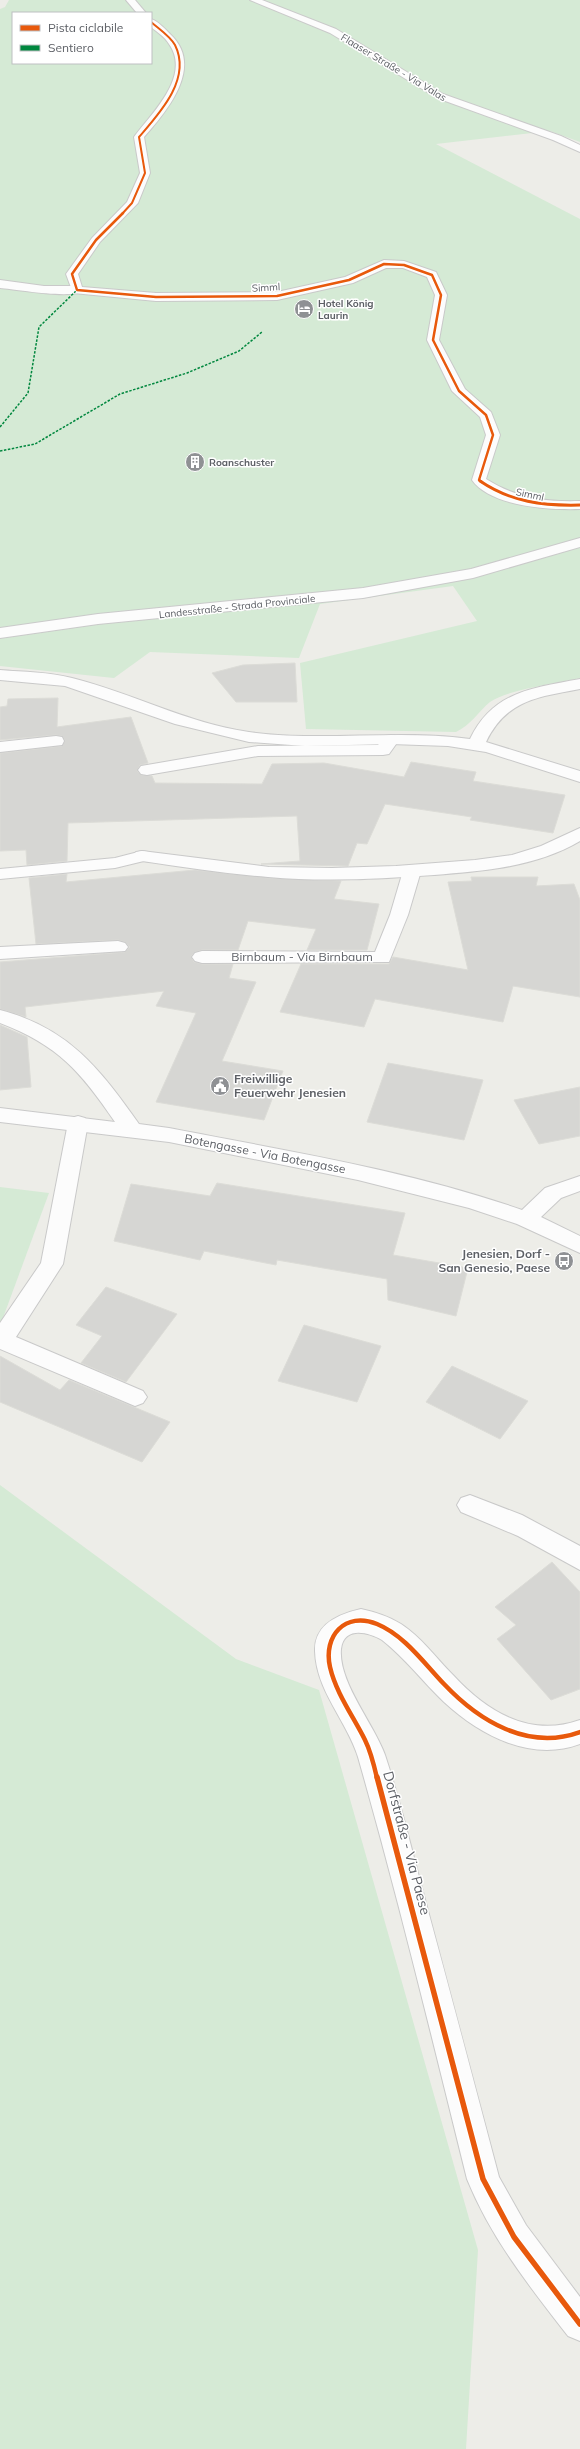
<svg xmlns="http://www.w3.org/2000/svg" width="580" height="2449" font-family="Mulish,sans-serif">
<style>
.green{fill:#d5ead5;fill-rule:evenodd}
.building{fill:#d6d6d3;stroke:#dcdcd7}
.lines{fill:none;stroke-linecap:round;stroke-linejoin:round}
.service-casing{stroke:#c9c9c9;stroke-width:2}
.minor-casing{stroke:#c9c9c9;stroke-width:2}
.secondary-casing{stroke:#cacaca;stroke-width:2}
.service{fill:#fcfcfc;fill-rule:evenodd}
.minor{fill:#fcfcfc;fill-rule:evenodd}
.secondary{fill:#fcfcfc;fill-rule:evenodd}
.quiet{stroke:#00873e;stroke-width:1.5;stroke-dasharray:2.5 1.5;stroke-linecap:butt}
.cycleway-far4-casing{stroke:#fff;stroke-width:3}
.cycleway-far3-casing{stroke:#fff;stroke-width:4}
.cycleway-far2-casing{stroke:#fff;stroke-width:5}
.cycleway-far1-casing{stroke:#fff;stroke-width:7}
.cycleway-casing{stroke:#fff;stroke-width:8}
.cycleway-far4{stroke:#e8590c;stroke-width:2}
.cycleway-far3{stroke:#e8590c;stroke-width:2.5}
.cycleway-far2{stroke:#e8590c;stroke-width:3}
.cycleway-far1{stroke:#e8590c;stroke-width:4.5}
.cycleway{stroke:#e8590c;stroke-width:5.5}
.labels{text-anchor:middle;stroke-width:3;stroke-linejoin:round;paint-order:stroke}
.far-street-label{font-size:10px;fill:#5d6066;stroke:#fff}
.far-poi-label{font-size:10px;font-weight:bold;fill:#5d6066;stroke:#fff;text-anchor:start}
.street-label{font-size:12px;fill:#5d6066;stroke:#fff}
.poi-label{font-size:12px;font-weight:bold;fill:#5d6066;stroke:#fff;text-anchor:start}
.near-street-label{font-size:14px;fill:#5d6066;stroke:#fff}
</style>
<rect width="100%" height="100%" fill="#edede8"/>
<g class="green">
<path d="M9,0h571v142l-30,-11 -114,13 144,75v459c-21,5 -74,12 -90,24 -12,10 -19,23 -34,30l-150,-3 -6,-66 177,-42 -24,-35 -133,18 -21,54 -149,-6 -36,26 -114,-12v-657l5,-2zM13,13h138v50h-138z"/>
<path d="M0,1187l49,6 -49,133z"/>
<path d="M0,1485l236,174 83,31 159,560 -12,199h-466z"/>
</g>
<g class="building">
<path d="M295,663l2,39h-61l-24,-29 31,-8z"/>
<path d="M58,698l-1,29 74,-10 17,46 -8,2 -3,6 4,4 11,1 3,7 107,1 10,-20 52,-1 80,14 7,-15 65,10 -3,9 92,14 -12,38 -83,-13 2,-3 -87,-13 -18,40 -10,-1 -9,23 -87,-2 39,-3 -3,-45 -229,7 -1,38 -40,4 -1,-15 -26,1v-98l62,-7 3,-6 -3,-4 -6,-1 -56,5v-33l7,-1 1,-7z"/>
<path d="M195,870l73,8 73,3 -7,18 45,5 -12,46h-60l9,-21 -68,-8 -10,29h-36l-7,2 -4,4 3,6 8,2h31l-4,14 27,4 -34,79 61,10 -19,49 -108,-18 40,-89 -40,-7 8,-15 -139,16 1,10 -26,-8v-47l125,-10 5,-5 -5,-5 -7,-2 -82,4 -7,-66 38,-4 -1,8z"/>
<path d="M471,877h67l-2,9 38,-2 6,16v97l-67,-11 -10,36 -128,-23 -11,28 -84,-15 21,-48h88l4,-7 75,13 -20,-88 24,-1z"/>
<path d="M0,1025l27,12 4,50 -31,3z"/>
<path d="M388,1063l95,17 -19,60 -97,-18z"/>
<path d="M580,1087v49l-41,8 -25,-44z"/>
<path d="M217,1183l188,30 -12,42 75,13 -12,48 -68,-16 -1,-21 -110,-19 -1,5 -72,-14 -4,9 -86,-19 17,-57 79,12z"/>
<path d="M106,1287l71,27 -51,68 -45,-19 21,-27 -26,-11z"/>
<path d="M304,1325l77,21 -24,56 -79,-21z"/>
<path d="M0,1356l60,34 9,-10 101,42 -28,40 -142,-60z"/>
<path d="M452,1366l76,35 -28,38 -74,-37z"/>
<path d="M552,1562l28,30v97l-29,11 -54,-61 19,-14 -21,-18z"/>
</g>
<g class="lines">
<defs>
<g id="service">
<path d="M0,280l44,6h33l6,4c-7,10 -69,-1 -83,-2z"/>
<path d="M391,735l6,1 2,4 -10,14 -6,1 -125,1 -111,19 -6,-1 -3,-4 3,-4 6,-1 111,-19 120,-1 7,-9z"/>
<path d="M56,736l6,1 2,4 -2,4 -62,7v-10z"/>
<path d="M142,851l6,1 3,4 -3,4 -33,8 -115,11v-10l115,-11z"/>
<path d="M412,866l6,1 3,4 -13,44 -19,47 -187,1 -7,-2 -3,-4 3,-4 7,-2 173,1 15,-37 13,-44 3,-4z"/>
<path d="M118,941l7,2 3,4 -3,4 -125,8v-12z"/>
<path d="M78,1116l7,2 3,5 -25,141 -47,73 127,54 4,6 -4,6 -8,3 -135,-57v-26l41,-60 27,-140 3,-5z"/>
</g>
<g id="minor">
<path d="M126,0h9l11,13h-9z"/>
<path d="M151,19c7,2 14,10 19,15 35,32 -3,77 -26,103l6,36 -12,30 -38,39 -22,32 4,13 74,6 121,-1 68,-15 39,-17 20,1 32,11 11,23 -8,45 26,49 26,23 9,23 -14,44c30,19 59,23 94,22v8c-29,1 -89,-2 -108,-29l14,-45 -6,-18 -28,-26 -25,-51 8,-45 -8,-18 -24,-9h-17l-33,15 -76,17 -121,1 -83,-8 -7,-19 26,-36 35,-36 13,-29 -6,-36c17,-23 58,-61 35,-93 -4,-7 -12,-12 -18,-17z"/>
<path d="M0,670c24,2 49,2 72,8 60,15 115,45 177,54 74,10 148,-3 221,7 23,-48 63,-51 110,-60v10c-42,8 -74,11 -94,53l94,29v11l-94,-30 -38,-6 -57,-2 -86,2 -56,-4 -74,-18 -110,-38 -65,-6z"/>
<path d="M580,828v13c-44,26 -96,30 -146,34 -55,4 -111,7 -166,2 -42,-3 -84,-10 -126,-16l-6,-1 -3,-4 3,-4 6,-1 127,16 63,1 64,-2 79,-6 37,-5 29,-9z"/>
<path d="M0,1010c69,18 100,59 139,114l30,4c118,23 239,42 353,82l23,-22 35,-12v15l-19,7 -20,19 39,19v17l-63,-29 -48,-16 -111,-28 -189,-38 -169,-20v-14l115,14c-34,-50 -57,-77 -115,-99z"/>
<path d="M470,1495l52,20 58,31v24l-62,-34 -57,-24 -4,-7 4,-7z"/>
<path d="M361,1609c14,3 27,7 40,15 20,13 35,34 52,51 34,37 77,63 127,45v24c-49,18 -99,-8 -136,-42 -21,-20 -39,-44 -62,-62 -14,-8 -38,-14 -41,9 -3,33 33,75 44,106 15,45 26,92 38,137 26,95 51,190 76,285l27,48 54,72v44l-12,-5c-39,-50 -77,-98 -101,-157 -35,-141 -69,-282 -109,-422 -11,-36 -42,-66 -43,-106 -1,-27 24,-37 46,-42z"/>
</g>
<g id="secondary">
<path d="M250,0h12l74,29 107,65 118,42 19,9v7l-27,-12 -116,-42 -107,-65z"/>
<path d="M580,538v9l-107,31 -110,20 -265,26 -98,14v-10l98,-14 265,-26 108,-19z"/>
</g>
</defs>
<use href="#service" class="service-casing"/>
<use href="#minor" class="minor-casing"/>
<use href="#secondary" class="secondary-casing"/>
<use href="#service" class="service"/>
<use href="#minor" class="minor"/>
<use href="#secondary" class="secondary"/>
<g class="quiet">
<path d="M0,427l28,-34 11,-66 38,-37"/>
<path d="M0,451l35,-7 85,-50 67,-21 52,-22 23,-19"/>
</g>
<defs>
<path id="cycleway-far4" d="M122,214l10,-11 13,-30 -6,-36c20,-23 53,-58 36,-92 -5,-9 -16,-16 -24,-23"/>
<path id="cycleway-far3" d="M123,213l-27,27 -24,34 5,16 79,7 121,-1 72,-16 35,-16 20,1 28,10 9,20 -8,45 26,51 27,24 7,20 -14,45 3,2"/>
<path id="cycleway-far2" d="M480,481c31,21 63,25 100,24"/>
<path id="cycleway-far1" d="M377,1778c-3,-13 -6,-26 -12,-38 -12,-24 -29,-47 -35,-73 -7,-31 15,-56 47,-43 27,11 47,39 67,60 35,37 84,67 136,48"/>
<path id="cycleway" d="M377,1777l106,402 31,58 66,87"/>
</defs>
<use href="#cycleway-far4" class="cycleway-far4-casing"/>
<use href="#cycleway-far3" class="cycleway-far3-casing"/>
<use href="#cycleway-far2" class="cycleway-far2-casing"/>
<use href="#cycleway-far1" class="cycleway-far1-casing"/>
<use href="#cycleway" class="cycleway-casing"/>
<use href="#cycleway-far4" class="cycleway-far4"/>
<use href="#cycleway-far3" class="cycleway-far3"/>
<use href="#cycleway-far2" class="cycleway-far2"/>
<use href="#cycleway-far1" class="cycleway-far1"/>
<use href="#cycleway" class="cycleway"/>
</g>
<defs>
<symbol id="hotel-disc" viewBox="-11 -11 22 22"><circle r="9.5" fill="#8f9194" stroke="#fff"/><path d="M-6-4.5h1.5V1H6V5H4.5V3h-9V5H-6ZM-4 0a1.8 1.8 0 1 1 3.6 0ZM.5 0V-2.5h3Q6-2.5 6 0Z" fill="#fff"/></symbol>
<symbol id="building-disc" viewBox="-11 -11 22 22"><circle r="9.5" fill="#8f9194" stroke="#fff"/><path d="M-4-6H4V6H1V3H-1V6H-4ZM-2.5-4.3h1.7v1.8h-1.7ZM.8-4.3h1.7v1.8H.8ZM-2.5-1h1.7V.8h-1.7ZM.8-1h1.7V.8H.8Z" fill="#fff"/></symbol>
<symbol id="civic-disc" viewBox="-11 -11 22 22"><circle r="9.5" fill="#8f9194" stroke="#fff"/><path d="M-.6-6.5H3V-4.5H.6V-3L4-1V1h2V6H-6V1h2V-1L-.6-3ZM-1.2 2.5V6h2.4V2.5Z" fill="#fff"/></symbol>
<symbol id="bus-disc" viewBox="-11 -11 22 22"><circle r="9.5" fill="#8f9194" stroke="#fff"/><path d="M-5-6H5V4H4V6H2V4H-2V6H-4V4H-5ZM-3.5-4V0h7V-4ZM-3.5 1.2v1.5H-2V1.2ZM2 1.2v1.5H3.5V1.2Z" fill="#fff"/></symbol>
</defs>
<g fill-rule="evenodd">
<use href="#hotel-disc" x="293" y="298" width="22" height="22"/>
<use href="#building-disc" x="184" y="451" width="22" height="22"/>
<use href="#civic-disc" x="209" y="1075" width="22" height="22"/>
<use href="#bus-disc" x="553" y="1250" width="22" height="22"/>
</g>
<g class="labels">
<g class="far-street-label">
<text transform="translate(394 67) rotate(31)" y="4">Flaaser Straße - Via Valas</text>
<text transform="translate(266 287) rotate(-3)" y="4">Simml</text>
<text transform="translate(530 494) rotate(12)" y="4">Simml</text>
<text transform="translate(237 606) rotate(-6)" y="4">Landesstraße - Strada Provinciale</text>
</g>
<g class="far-poi-label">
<text x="318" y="307">Hotel König<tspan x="318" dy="12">Laurin</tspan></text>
<text x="209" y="466">Roanschuster</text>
</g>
<g class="street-label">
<text x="302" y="961">Birnbaum - Via Birnbaum</text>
<text transform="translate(265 1154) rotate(11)" y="4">Botengasse - Via Botengasse</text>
</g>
<g class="poi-label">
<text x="234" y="1083">Freiwillige<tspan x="234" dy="14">Feuerwehr Jenesien</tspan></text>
<text x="550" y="1258" text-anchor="end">Jenesien, Dorf -<tspan x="550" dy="14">San Genesio, Paese</tspan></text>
</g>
<g class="near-street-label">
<text transform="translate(407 1843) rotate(75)" y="5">Dorfstraße - Via Paese</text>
</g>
</g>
<rect x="12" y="12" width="140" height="52" fill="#ffffff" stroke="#bebfc2"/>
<rect x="20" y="25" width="20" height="6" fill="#e8590c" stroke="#bebfc2"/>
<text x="48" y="32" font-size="12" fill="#5d6066">Pista ciclabile</text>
<rect x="20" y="45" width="20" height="6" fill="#00873e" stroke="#bebfc2"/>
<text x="48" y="52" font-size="12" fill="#5d6066">Sentiero</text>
</svg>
